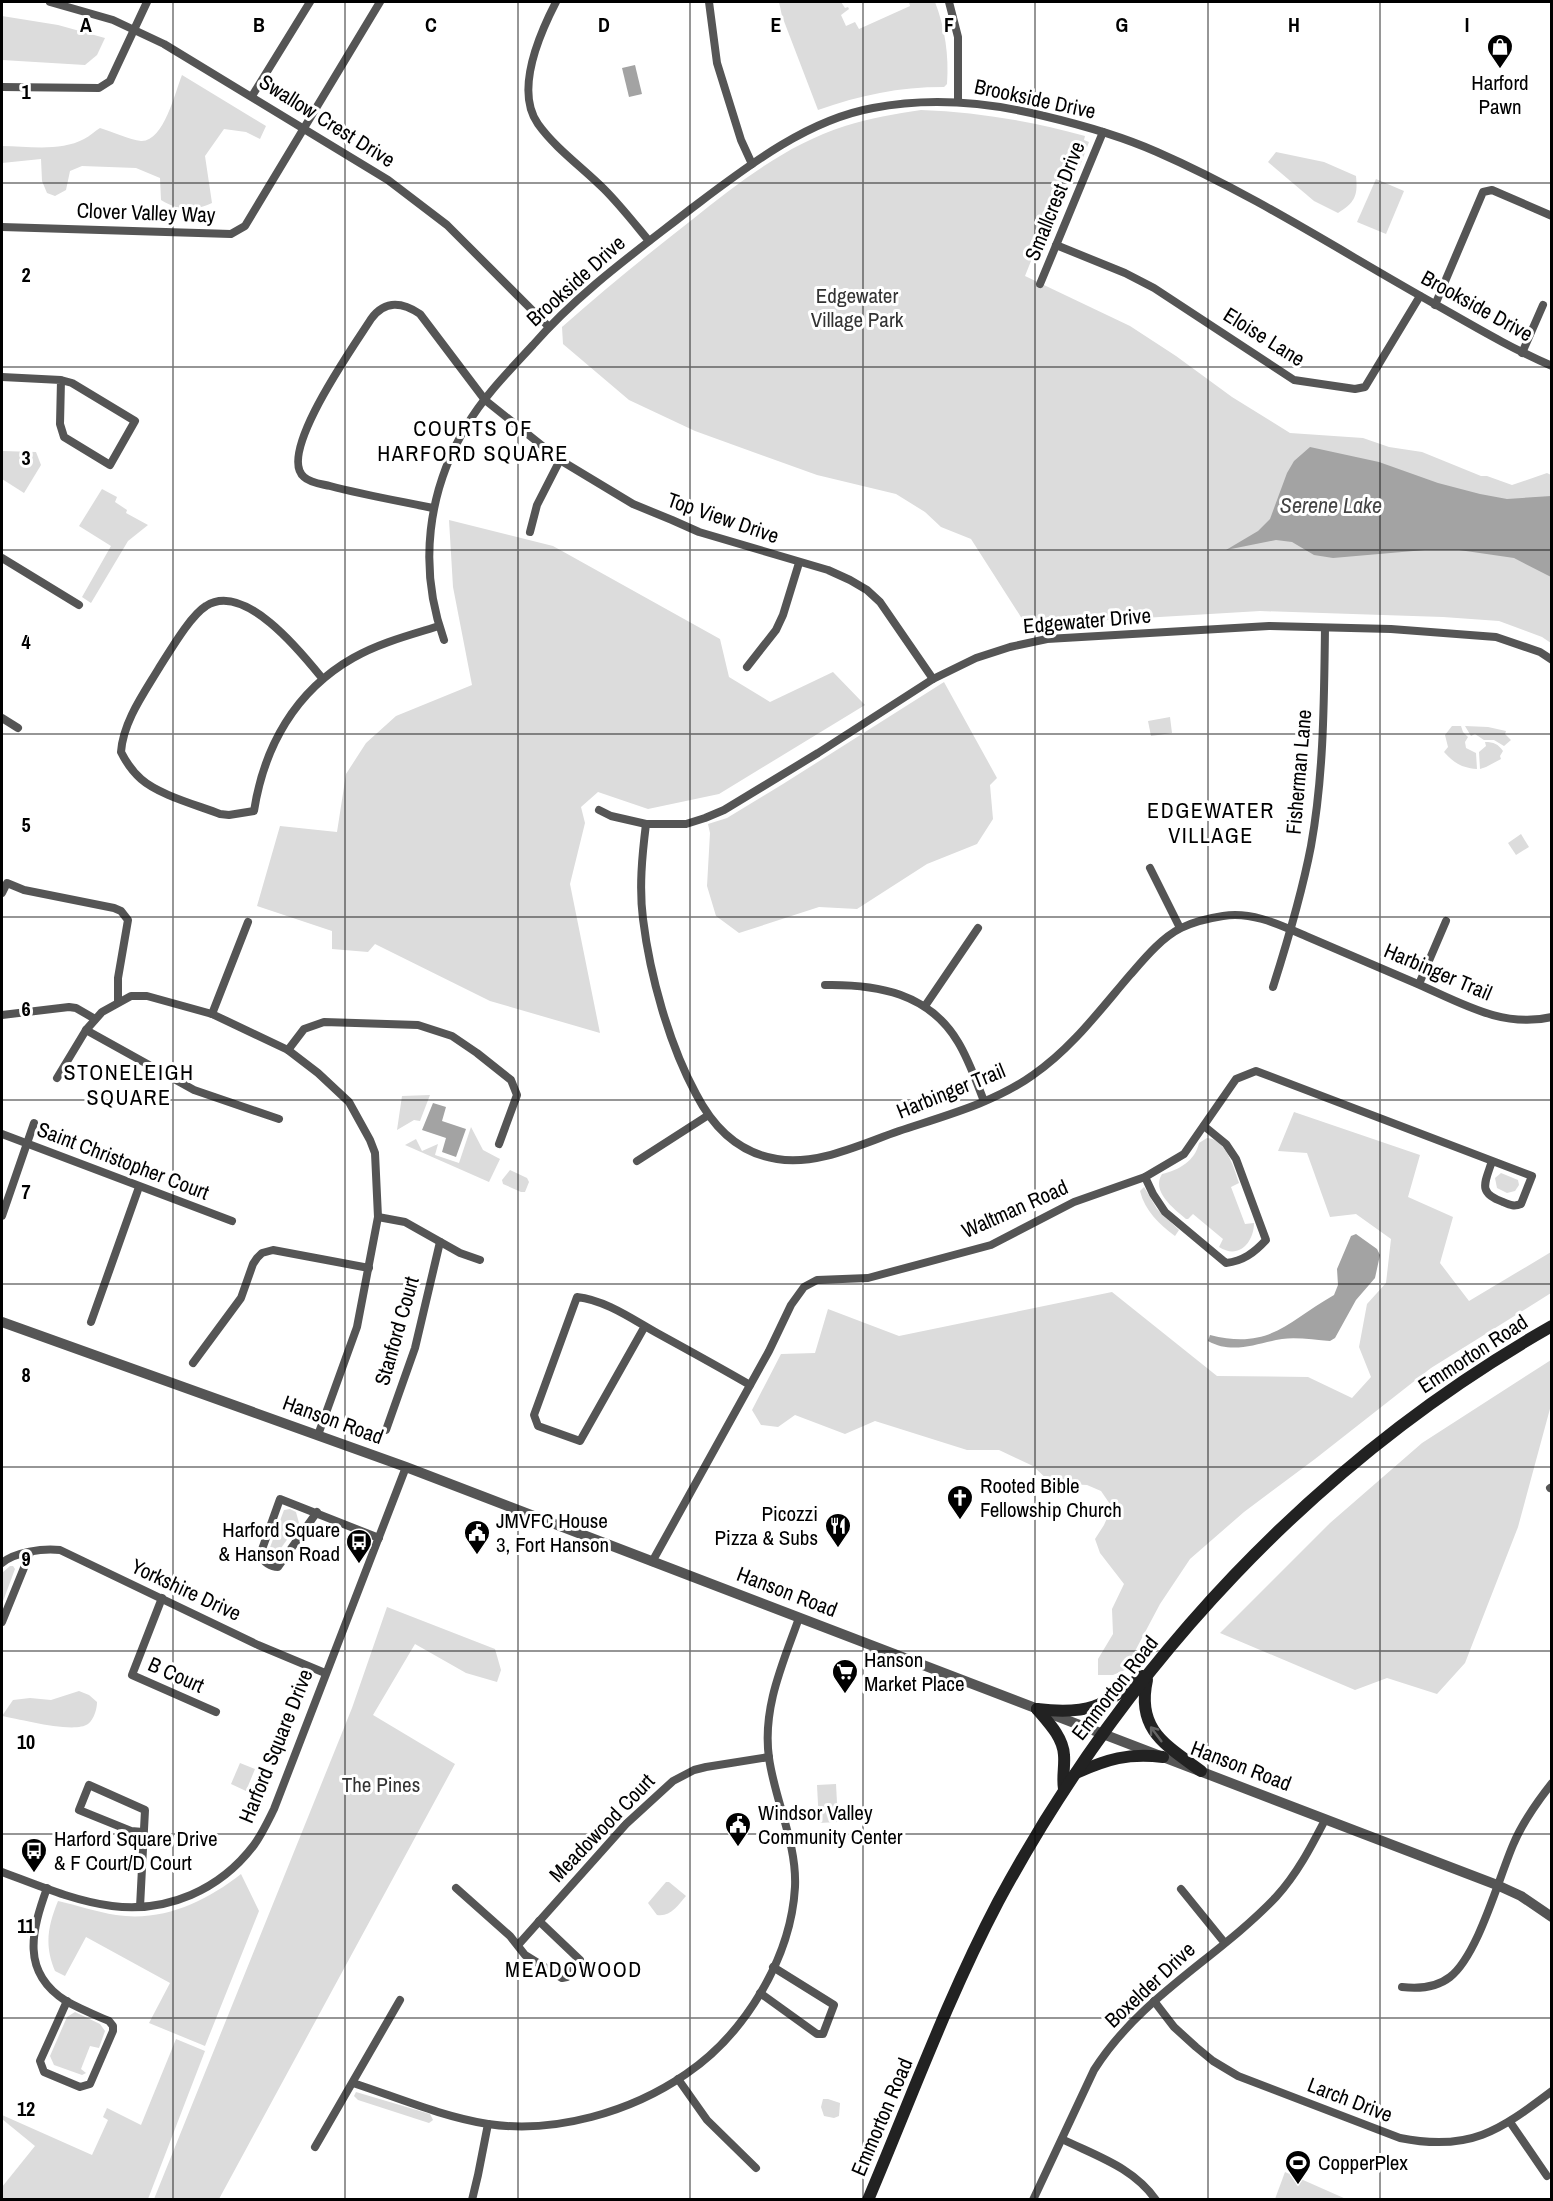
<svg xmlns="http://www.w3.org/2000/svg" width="1553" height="2201" font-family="'Archivo Narrow',sans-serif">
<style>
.green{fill:#dcdcdc}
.water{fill:#a3a3a3}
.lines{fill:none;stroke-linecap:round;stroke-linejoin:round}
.minor{stroke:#555;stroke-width:8}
.tertiary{stroke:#555;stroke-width:10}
.secondary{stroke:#222;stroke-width:12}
.oneway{stroke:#646464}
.grid{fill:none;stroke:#000;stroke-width:1.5;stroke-opacity:0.55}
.labels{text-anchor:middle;stroke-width:6;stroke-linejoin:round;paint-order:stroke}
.poi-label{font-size:21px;fill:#000;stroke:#fff;text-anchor:start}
.street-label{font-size:21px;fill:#000;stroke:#fff}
.park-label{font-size:21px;fill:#333;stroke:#fff}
.neighbourhood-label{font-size:22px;letter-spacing:1.5px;fill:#000;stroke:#fff}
.water-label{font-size:22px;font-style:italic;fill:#444;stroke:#fff}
.grid-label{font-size:20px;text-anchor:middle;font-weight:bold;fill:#000;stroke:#fff;stroke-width:6;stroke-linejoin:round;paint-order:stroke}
</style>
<rect width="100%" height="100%" fill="#fff"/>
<g class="green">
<path d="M779,2h62l4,6 3,-1 1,2 -8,6 5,11 9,-4 4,7 51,-23 -1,-4h26c10,26 14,53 12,82l-3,3c-46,0 -83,8 -126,23l-36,-94z"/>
<path d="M2,16l56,9 47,13 -8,17 -12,10 -83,-5z"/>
<path d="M182,75l84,51 -6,13 -14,-7 -22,-3 -19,27 7,47c-21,9 -32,8 -51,-3l-1,-22 -24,-10 -54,-2 -12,5 -4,19 -11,6 -8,-3 -5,-12 -1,-22 -39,4v-17c25,0 58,6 82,-7 6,-3 11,-8 16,-11 11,3 30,12 41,13 23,1 34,-49 41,-66z"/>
<path d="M921,110c56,2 110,11 164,26l-1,4 5,2 -11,29 1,-12 -3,-3 -17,35 -34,85 105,50 46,30 56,41 58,36 73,5 26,9 33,5 59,24h6l25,9 35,-12 4,2v168l-9,-6 -43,-16 -56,-4 -183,-6 -234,14 -55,-86 -30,-12 -16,-15 -29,-18 -79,-19 -122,-44 -66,-31 -66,-56 -1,-17c43,-38 86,-73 131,-108 46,-37 95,-75 152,-93 25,-8 50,-12 76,-16z"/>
<path d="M1276,152l48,10 32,14c2,20 -1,26 -18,37l-24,-12 -46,-39z"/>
<path d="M1376,179l28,12 -18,43 -29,-12z"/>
<path d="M2,451l34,1 5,13 -17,28 -22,-14z"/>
<path d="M102,489l15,8 -2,5 12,8 -1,3 22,12 -20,16 -37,62 -9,-6 29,-51 -32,-20z"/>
<path d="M449,520l104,26 167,93 9,38 41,25 63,-30 32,33 -146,89 -71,15 -50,-17 -17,15 4,16 -15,61 30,149 -110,-32 -115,-57 -7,8 -36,-3v-18l-75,-25 23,-80 57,6 9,-58 20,-31 30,-27 76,-31 -19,-98z"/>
<path d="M944,682l53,96 -7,7 3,34 -16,25 -50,20 -70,45 -38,-2 -80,26 -23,-17 -9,-30 3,-53 -2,-9 19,-6 56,-34z"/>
<path d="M1170,717l2,16 -21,3 -3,-15z"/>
<path d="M1452,726h9l2,6 5,5 -3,5 1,6 10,5 1,16c-15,-1 -23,-6 -33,-17l4,-5 -3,-12z"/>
<path d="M1465,726l23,1 18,4 -1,3 6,6 -7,6 -10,-6h-10l-9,-6 -4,2z"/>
<path d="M1485,742c9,0 13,2 18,9l-3,5 1,3 -15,8 -6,2 -1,-17 7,-6z"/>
<path d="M1521,834l8,13 -13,8 -8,-12z"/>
<path d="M430,1095l-10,26 -6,-1 -17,10 5,-34z"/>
<path d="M1294,1112l126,43 -12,42 45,20 -13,46 29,38 82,-49v41l-120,75 -116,91 -71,53 -54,47 -30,45 -35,66 -12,5h-15v-16l15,-25 -1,-25 12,-25 -24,-31 -5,-14 9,-14 8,-18 -11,-16 -14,-6 -36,-2 -18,-17 -34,-16h-32l-92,-29 -30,13 -50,-19 -17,12 -17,-2 -9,-15 29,-56 34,-1 13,-44 71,27 213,-44 105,84 91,1 44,21 19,-21 -12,-30 8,-43 19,-21 5,-44 -35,-25 -26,3 -23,-64 -29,-2z"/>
<path d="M471,1127l12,23 17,9 -11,23 -84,-37 11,-6 6,12 16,-7 -3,11 24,8z"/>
<path d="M1207,1138c19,1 27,30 32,45l-8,4 14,37 9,-1c0,19 -15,37 -35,24l4,-8 -30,-25 -5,5h-2c-13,-11 -35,-28 -24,-45 17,-4 33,-13 37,-31z"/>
<path d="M510,1170l17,8 2,4 -4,10h-4l-18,-8 -1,-4z"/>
<path d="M1501,1173l17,7 1,5 -4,6 -8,2 -10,-5 -2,-10z"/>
<path d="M1144,1187l13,22 22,21 -4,6c-16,-12 -30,-25 -35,-45z"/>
<path d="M1551,1360v45l-33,122 -53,136 -28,31 -50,-16 -32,12 -135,-57 110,-110 92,-80z"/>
<path d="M290,1509l6,3 3,11 -23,32h-5l-2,-5 15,-40z"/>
<path d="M10,1566h3l2,3 -13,35v-31z"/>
<path d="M387,1607l108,42 6,21 -4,12 -31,-9 -51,-29 -42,71 82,49 -236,435h-65l198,-491z"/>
<path d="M79,1691l10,4 8,7c0,7 -3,17 -9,22 -14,10 -68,-5 -86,-8l11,-16 17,-2 21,2z"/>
<path d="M240,1763l15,6 -9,22 -15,-7z"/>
<path d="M836,1784l2,38 -19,1 -2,-38z"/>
<path d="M241,1874l18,37 -54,135 -56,-23 21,-40 -84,-46 -21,39 -10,-5c-11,-26 -7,-45 3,-70 19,4 38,11 58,14 47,7 89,-13 125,-41z"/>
<path d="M666,1882h3l17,14c-9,10 -15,21 -29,19l-9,-12z"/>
<path d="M75,2012l25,12 5,7 -6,17 -9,-2 -9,23 5,4 -4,2 -28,-10 -4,-9 17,-39z"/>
<path d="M176,2039l29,12 -57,148h-146v-12l33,-41 -33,-27v-4l90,40 16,-35 -5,-3 4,-9 34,17z"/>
<path d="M356,2092l74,22 3,6 -4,3 -71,-23 -4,-4z"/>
<path d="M823,2099h5l12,4 -1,13 -5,2 -10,-2 -3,-9z"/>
<path d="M1285,2172l61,27h-71z"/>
</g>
<g class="water">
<path d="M635,65l7,29 -13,3 -7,-29z"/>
<path d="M1310,447l69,15 59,21 42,11 27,5 44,-3v81l-37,-19 -55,-8h-34l-92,8 -19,-3 -22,-13 -16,-2 -50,10 32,-19 12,-12 17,-46 7,-12z"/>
<path d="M433,1103l13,4 -4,14 24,8 -10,28 -14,-5 4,-14 -24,-8z"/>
<path d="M1356,1234l21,15 3,6 -5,23 -19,22 -21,38 -5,3c-15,-1 -33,-4 -48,-2 -25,4 -49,16 -74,2l2,-6c60,15 77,-13 124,-40l4,-10 -1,-16 14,-33z"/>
</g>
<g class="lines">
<g class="minor">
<path d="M50,2l63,18 51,24 224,136 59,45 102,102"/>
<path d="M556,2c-16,31 -42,88 -18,122 18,25 44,43 66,65 16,16 30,34 45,52"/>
<path d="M709,2l8,61 24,77 11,24"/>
<path d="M949,2l9,35v64"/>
<path d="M2,87l97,1 11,-7 37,-79"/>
<path d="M252,96l58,-94"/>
<path d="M2,227l229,7 14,-8 135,-224"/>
<path d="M1056,245l69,28 29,15 140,92 61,9 10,-2 55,-91"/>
<path d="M1040,284l63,-152"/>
<path d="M1435,305l48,-113 9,-2 60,26"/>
<path d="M1522,353l21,-48"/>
<path d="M2,377l59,3 11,3 63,38 -25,44 -46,-28 -4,-13 1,-44"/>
<path d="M433,508c-34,-7 -69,-13 -103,-22 -8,-2 -20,-3 -26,-9 -28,-23 52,-134 67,-158 14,-19 31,-17 49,-5l65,86 75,60 73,44 39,16 27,12 129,38 22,10 17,10 13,12 53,77"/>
<path d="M530,532l7,-27 23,-45"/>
<path d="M2,558l77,47"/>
<path d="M444,640c-26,-72 -17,-149 23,-215 17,-29 43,-55 66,-80 46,-53 104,-94 159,-137 53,-40 114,-88 181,-100 57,-11 115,-6 171,8 38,9 77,20 113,36 96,42 185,100 276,151 39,22 77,45 119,63"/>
<path d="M747,667l29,-37 7,-15 16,-52"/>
<path d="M322,678c-21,-26 -78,-97 -116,-72 -16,10 -36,45 -47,62 -15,25 -36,54 -38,84 5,10 11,19 20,27 18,16 56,26 79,35l9,1 25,-4c10,-64 41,-120 99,-153 26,-15 57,-23 86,-32"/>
<path d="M2,718l16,10"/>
<path d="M599,810l12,6 35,8h40l19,-6 19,-8 94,-57 115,-74 43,-21 34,-11 37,-8 222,-13 122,3 105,8 44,15 12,8"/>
<path d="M646,824c-4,32 -7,64 -3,95 7,57 26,125 53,175 17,33 42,59 81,65 40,7 84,-15 122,-28 45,-15 95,-28 134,-56 38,-26 67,-65 97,-100 14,-16 31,-37 51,-47 12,-6 29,-10 42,-12 30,-5 59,10 85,21 35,15 70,30 105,45 45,19 88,47 139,35"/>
<path d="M1150,868l30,60"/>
<path d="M2,893l5,-10 17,7 90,18 7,3 7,9 -10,58v23"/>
<path d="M1419,984l27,-63"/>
<path d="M825,985c52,-1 104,8 133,57 11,18 18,39 26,59"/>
<path d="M1273,987c15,-47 29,-94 38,-141 13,-72 13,-146 14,-218"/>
<path d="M925,1006l53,-78"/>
<path d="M212,1014l36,-92"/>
<path d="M2,1015l67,-8 7,1 19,11"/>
<path d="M86,1030l108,60 85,29"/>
<path d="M288,1050l16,-21 20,-7 94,3 34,11 25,17 34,27 6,15 -18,49"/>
<path d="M57,1078l29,-48 16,-18 29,-16h16l65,18 76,36 30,23 31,29 21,38 5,13 3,64 -21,110 -39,108"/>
<path d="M2,1134l230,87"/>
<path d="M637,1161l70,-45"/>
<path d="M1145,1177l8,17 12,18 61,51c17,-2 28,-10 40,-23l-30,-81 -10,-15 -22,-18"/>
<path d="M2,1216l32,-93"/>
<path d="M378,1217l27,5 55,31 20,7"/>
<path d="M91,1322l48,-135"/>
<path d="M645,1326l-65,115 -42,-15 -4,-11 43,-118c28,3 55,22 80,36 31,17 62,34 93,52"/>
<path d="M193,1363l48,-65 12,-34 4,-6 5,-5 11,-3 96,18"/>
<path d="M386,1430l29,-82 25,-106"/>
<path d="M1550,1488l2,-1"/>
<path d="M317,1512l-39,55c-7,0 -15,-5 -18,-12l20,-56 99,39"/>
<path d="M652,1562l117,-211 22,-46 13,-18 13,-7 51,-2 123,-33 83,-43 71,-25 39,-23 52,-75 20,-8 276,105 -11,28c-7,3 -11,1 -18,-2 -26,-9 -18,-19 -11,-41"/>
<path d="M2,1563c13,-11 41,-15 58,-13l198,95 67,28"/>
<path d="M162,1598l-30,77 84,37"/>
<path d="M2,1622l28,-69"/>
<path d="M2,1872c35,13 72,29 110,34 55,7 108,-16 142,-61 8,-11 14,-24 20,-36l132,-342"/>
<path d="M47,1888c-15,42 -27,84 19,113 14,8 29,14 43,20l4,5v5l-23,53 -10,3 -36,-15 -4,-11 27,-60"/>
<path d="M456,1888l54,48 15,19 37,23 5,-1 13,-17 -41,-39"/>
<path d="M1181,1889l43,53"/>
<path d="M140,1907l5,-97 -56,-25 -10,25 52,21 12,1"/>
<path d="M518,1945l108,-121 47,-43 21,-11 12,-3 63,-10"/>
<path d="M1402,1987c17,2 34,1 48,-10 28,-22 48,-97 63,-132 9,-22 24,-43 39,-62"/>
<path d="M760,1993l57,41h6l11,-29 -61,-38"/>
<path d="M1154,2001l20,26 22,20 17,14 25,15 162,62c70,14 99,-7 152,-47"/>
<path d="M678,2079l29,41 49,48"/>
<path d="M353,2083c43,14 90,34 135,41 67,10 143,-12 198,-50 59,-40 105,-116 109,-187 2,-44 -20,-86 -26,-129 -7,-50 14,-95 30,-140"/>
<path d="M1510,2122l37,54"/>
<path d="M1062,2139c34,17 71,28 94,61"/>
<path d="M315,2147l85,-147"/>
<path d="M472,2200l6,-25 10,-51"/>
<path d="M1033,2200l61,-130c47,-74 123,-111 182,-173 21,-23 35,-50 49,-77"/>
</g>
<path class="tertiary" d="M2,1322l404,145 1091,418 24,11 31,21"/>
<g class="secondary">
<path d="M1147,1680c-11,50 19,65 54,91"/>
<path d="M1037,1709c51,6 66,-2 105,-33"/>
<path d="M1037,1709c11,13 26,28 27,46 1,12 -2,22 0,34"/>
<path d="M1076,1773c32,-14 51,-20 87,-16"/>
<path d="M868,2200c42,-99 80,-203 130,-298 128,-238 318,-442 554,-576"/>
</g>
</g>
<defs><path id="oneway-shaft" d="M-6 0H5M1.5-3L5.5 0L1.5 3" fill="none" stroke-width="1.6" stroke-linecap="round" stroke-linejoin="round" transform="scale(1.5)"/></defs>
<use class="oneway" href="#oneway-shaft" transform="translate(1156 1734) rotate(-127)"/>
<path class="grid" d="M173,2v2198M345,2v2198M518,2v2198M690,2v2198M863,2v2198M1035,2v2198M1208,2v2198M1380,2v2198M2,183h1550M2,367h1550M2,550h1550M2,734h1550M2,917h1550M2,1100h1550M2,1284h1550M2,1467h1550M2,1651h1550M2,1834h1550M2,2018h1550"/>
<defs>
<symbol id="shop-pin" viewBox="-11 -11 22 30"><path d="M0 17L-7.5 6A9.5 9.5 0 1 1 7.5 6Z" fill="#000" stroke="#fff"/><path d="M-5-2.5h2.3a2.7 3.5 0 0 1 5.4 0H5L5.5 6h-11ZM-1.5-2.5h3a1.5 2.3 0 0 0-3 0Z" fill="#fff"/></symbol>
<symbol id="church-pin" viewBox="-11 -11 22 30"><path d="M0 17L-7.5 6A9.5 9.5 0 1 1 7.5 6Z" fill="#000" stroke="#fff"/><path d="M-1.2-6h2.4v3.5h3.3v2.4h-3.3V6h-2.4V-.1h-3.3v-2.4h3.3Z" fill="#fff"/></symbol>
<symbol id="restaurant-pin" viewBox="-11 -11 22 30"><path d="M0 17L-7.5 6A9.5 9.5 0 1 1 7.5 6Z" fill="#000" stroke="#fff"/><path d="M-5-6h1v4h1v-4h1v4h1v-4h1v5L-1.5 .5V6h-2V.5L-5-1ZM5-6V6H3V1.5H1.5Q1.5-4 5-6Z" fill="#fff"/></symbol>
<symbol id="civic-pin" viewBox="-11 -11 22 30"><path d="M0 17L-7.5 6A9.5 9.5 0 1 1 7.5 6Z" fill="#000" stroke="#fff"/><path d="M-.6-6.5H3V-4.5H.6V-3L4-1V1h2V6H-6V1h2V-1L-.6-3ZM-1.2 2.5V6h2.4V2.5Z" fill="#fff"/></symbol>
<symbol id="bus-pin" viewBox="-11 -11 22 30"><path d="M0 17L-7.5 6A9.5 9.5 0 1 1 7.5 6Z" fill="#000" stroke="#fff"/><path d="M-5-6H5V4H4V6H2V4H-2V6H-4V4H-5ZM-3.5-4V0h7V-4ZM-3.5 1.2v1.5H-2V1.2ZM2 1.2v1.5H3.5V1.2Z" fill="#fff"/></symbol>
<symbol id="supermarket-pin" viewBox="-11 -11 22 30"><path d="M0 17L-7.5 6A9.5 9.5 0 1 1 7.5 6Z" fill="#000" stroke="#fff"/><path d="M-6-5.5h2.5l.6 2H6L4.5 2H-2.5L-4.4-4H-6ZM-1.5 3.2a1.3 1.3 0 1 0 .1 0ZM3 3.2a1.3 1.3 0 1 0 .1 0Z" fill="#fff"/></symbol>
<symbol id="stadium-pin" viewBox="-11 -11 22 30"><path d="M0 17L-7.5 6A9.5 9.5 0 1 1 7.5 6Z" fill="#000" stroke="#fff"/><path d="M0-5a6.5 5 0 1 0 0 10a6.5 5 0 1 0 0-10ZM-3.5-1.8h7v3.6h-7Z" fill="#fff"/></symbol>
</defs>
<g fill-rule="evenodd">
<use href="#shop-pin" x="1485" y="32" width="30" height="40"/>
<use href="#church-pin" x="945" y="1483" width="30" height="40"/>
<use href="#restaurant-pin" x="823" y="1511" width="30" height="40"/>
<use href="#civic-pin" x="462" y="1518" width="30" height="40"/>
<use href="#bus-pin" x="344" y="1527" width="30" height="40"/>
<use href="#supermarket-pin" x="830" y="1657" width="30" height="40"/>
<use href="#civic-pin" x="723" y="1810" width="30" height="40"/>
<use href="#bus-pin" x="19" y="1836" width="30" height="40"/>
<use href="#stadium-pin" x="1283" y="2148" width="30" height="40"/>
</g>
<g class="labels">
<g class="poi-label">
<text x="1500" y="90" text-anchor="middle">Harford<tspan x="1500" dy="24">Pawn</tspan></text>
<text x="980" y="1493">Rooted Bible<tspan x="980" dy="24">Fellowship Church</tspan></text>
<text x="818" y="1521" text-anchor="end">Picozzi<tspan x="818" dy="24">Pizza &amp; Subs</tspan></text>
<text x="496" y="1528">JMVFC House<tspan x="496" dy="24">3, Fort Hanson</tspan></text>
<text x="340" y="1537" text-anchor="end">Harford Square<tspan x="340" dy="24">&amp; Hanson Road</tspan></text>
<text x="864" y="1667">Hanson<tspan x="864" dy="24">Market Place</tspan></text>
<text x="758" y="1820">Windsor Valley<tspan x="758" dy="24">Community Center</tspan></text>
<text x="54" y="1846">Harford Square Drive<tspan x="54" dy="24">&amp; F Court/D Court</tspan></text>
<text x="1318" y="2170">CopperPlex</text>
</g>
<g class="street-label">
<text transform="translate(1035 99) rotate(12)" y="7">Brookside Drive</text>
<text transform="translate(327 121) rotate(32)" y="7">Swallow Crest Drive</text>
<text transform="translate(1055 201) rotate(-68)" y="7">Smallcrest Drive</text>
<text transform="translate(146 213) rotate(2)" y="7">Clover Valley Way</text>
<text transform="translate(576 281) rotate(-42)" y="7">Brookside Drive</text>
<text transform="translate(1477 306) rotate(29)" y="7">Brookside Drive</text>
<text transform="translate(1264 337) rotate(32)" y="7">Eloise Lane</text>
<text transform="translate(723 518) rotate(19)" y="7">Top View Drive</text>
<text transform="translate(1087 621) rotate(-5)" y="7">Edgewater Drive</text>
<text transform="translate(1299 772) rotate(-85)" y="7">Fisherman Lane</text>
<text transform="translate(1438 972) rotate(23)" y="7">Harbinger Trail</text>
<text transform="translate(951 1091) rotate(-22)" y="7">Harbinger Trail</text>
<text transform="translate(123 1161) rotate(21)" y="7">Saint Christopher Court</text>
<text transform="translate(1015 1209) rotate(-24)" y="7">Waltman Road</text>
<text transform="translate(397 1331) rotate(-74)" y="7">Stanford Court</text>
<text transform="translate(1473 1354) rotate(-33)" y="7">Emmorton Road</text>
<text transform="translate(333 1420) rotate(20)" y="7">Hanson Road</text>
<text transform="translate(186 1590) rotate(25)" y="7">Yorkshire Drive</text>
<text transform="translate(787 1592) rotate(21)" y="7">Hanson Road</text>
<text transform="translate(176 1675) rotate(24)" y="7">B Court</text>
<text transform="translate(1115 1688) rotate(-52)" y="7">Emmorton Road</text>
<text transform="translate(276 1746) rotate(-68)" y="7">Harford Square Drive</text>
<text transform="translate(1241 1766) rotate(21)" y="7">Hanson Road</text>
<text transform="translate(602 1828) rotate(-46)" y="7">Meadowood Court</text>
<text transform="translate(1150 1985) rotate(-43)" y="7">Boxelder Drive</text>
<text transform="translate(1350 2100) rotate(21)" y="7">Larch Drive</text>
<text transform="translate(882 2117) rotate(-67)" y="7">Emmorton Road</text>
</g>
<g class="park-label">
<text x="857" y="303">Edgewater<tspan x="857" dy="24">Village Park</tspan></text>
<text x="381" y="1792">The Pines</text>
</g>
<g class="neighbourhood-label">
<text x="473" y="436">COURTS OF<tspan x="473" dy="25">HARFORD SQUARE</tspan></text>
<text x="1211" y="818">EDGEWATER<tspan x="1211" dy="25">VILLAGE</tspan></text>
<text x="129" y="1080">STONELEIGH<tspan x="129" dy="25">SQUARE</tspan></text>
<text x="574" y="1977">MEADOWOOD</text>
</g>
<g class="water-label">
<text x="1331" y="513">Serene Lake</text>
</g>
</g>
<g class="grid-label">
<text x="86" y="32">A</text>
<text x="259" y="32">B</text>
<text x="431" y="32">C</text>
<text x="604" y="32">D</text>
<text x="776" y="32">E</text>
<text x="949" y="32">F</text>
<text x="1122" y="32">G</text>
<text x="1294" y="32">H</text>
<text x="1467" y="32">I</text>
<text x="26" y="99">1</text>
<text x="26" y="282">2</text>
<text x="26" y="465">3</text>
<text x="26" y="649">4</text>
<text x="26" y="832">5</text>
<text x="26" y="1016">6</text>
<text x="26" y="1199">7</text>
<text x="26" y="1382">8</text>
<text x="26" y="1566">9</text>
<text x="26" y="1749">10</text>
<text x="26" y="1933">11</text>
<text x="26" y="2116">12</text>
</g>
<rect width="1553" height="2201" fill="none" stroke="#000000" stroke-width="6"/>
</svg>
